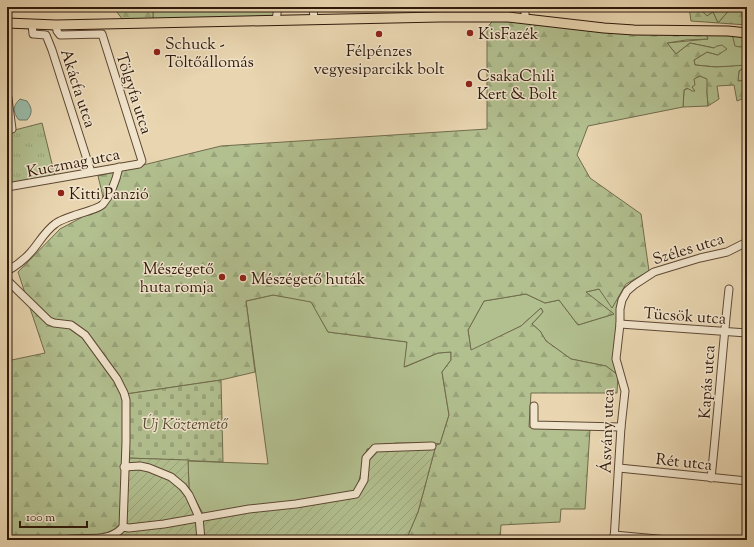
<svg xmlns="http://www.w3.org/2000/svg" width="754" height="547" font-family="'Sorts Mill Goudy',serif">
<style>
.grass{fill:#b2bf8f;stroke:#706c4c}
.forest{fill:url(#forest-firs);stroke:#706c4c}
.cemetery{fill:url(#cemetery-stones);stroke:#706c4c}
.park{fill:url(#park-tufts);stroke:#706c4c}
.garden{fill:url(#garden-furrows);stroke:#706c4c}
.water{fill:#99baa7;stroke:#6f7a68}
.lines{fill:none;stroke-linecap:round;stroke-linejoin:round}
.minor-casing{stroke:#5e4834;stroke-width:9}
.major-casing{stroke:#2f190a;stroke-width:11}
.minor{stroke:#f1e4cc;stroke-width:7}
.major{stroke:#e9d6b1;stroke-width:9}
.poi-dot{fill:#8f2418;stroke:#f1e4cc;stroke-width:1.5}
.labels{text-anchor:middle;stroke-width:3;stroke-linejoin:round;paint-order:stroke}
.poi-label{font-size:16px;fill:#2f190a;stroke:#f1e4cc;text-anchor:start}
.street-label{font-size:16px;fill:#2f190a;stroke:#f1e4cc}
.park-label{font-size:16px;font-style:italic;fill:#564b32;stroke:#f1e4cc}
</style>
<defs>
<pattern id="forest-firs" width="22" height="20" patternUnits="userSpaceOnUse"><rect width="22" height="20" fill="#b2bf8f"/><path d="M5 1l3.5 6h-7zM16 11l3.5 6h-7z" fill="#99a47a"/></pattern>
<pattern id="cemetery-stones" width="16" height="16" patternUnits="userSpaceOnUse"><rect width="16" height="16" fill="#b2bf8f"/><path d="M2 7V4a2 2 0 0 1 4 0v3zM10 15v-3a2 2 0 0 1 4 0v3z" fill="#99a47a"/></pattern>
<pattern id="park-tufts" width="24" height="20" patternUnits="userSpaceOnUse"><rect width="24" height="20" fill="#b2bf8f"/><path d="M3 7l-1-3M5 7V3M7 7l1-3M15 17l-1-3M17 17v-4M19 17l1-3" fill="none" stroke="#99a47a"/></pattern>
<pattern id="garden-furrows" width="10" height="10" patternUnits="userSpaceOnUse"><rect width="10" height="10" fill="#b2bf8f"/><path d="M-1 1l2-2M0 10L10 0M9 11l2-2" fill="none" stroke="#99a47a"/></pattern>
</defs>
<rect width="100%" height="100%" fill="#e9d6b1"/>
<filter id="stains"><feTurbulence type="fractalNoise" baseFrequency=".005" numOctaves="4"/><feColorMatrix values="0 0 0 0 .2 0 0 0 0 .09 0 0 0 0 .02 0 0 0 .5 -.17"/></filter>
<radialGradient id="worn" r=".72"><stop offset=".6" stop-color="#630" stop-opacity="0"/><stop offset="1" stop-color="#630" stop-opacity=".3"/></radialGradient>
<g class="grass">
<path d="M153,7h119l4,6 -1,4 -122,3z"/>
<path d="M703,7h29l-14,16 -5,-11 -6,4 -5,-5z"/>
<path d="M705,32l27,2 8,13 7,-3v36l-9,1 1,-10 8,-5 -31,1 -21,-2 -1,-5 13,-8 11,3 -4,-7 -24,-5 -14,11 -9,-11 41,-4z"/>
<path d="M700,76l8,3 -1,13 1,14 -25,1 1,-17 8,-3 1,-8z"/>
<path d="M624,287h1l-7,88 -12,-9 -35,-7 -25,-18 -6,-10 -8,-7 11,-12 -2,-4 -20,18 -50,25 -3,-21 16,-29 42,-7 19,9 14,-3 19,25 36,-11 -29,-22 14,-3 20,8z"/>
<path d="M273,295l38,6 17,31 79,10 -2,25 33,-14 13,-1v8l-9,12 7,43 -9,29 -6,-1 -77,49 -154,22 -14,-26 -1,-27 80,3 -22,-163z"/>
</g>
<g class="forest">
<path d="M113,7h40v13h-30z"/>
<path d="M689,7h14l-1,4 5,5 6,-4 5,11 14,-16h15v18l-56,-4z"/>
<path d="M493,21l212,11 3,7 -22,1 -19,3 9,11 14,-11 24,5 3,-2 5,-1 5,4 -9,6 -11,-3 -13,8 1,5 21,2 31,-2 -8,6 -1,10 9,-1v17l-10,4 -3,-16 -17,1 2,13 -11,7 -1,-14v-13l-7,-3 -6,3 1,6 -3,2 3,4h-3l-5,-3 -3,2 -1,17 -95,19 -11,29 13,23 51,36 8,57 -23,13 -14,24 -13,-19 -13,3 28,22 -36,11 -19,-25 -14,3 -19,-9 -42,7 -16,29 3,20 50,-24 20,-18 2,4 -11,12 8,7 6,10 25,18 35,7 12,9 -1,18h-86l-2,34 61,2 -5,80h-24l-1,13 -59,3 -1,15h-94l12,-28 18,-67 4,-1 9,-29 -7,-43 9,-12v-8l-13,1 -34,14 3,-25 -79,-10 -17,-30 -38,-7 -27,6 9,71 -34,8 -95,14v128l-11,15 -22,3h-86v-179l38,-8 -27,-81 42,-43 45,-24 -7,-29 123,-30 266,-17v-102z"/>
<path d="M732,34h15v10l-7,3 -5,-1z"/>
</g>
<path class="cemetery" d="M221,380l2,82 -95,-4 -2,-64z"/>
<path class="park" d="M42,123l13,53 -43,8 -5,-23v-29z"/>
<path class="garden" d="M396,443h38l2,2 -18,67 -12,28h-313l22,-3 11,-15 2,-64 60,2 1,28 14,26 153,-22 11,-43z"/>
<path class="water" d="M20,99l7,2c5,7 6,12 0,19h-8c-6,-7 -7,-14 1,-21z"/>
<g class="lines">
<defs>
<g id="minor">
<path d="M313,7l1,12"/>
<path d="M525,19v-12"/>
<path d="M276,20l2,-13"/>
<path d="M32,24l1,10 13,1 6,15 39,122"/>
<path d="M7,91l5,38"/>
<path d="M7,187l132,-23 3,-3 -40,-127 -42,1 -3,-4 -1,-6"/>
<path d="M7,271c9,-5 17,-11 24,-19 8,-9 14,-21 24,-28 11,-9 42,-13 48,-20 9,-11 13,-23 16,-37"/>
<path d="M7,280l42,41 5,2 17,2 14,10 32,44 7,14 2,7v42l-3,85c-15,18 -41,8 -61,13"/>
<path d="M620,324l127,9"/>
<path d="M534,406v19l87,2"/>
<path d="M124,467l16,-1 9,2 22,9 12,10 6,8 10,22 2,23"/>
<path d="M619,468l128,13"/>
<path d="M711,478c7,-63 11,-126 18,-189"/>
<path d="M123,527l6,1 35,-4 85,-15 47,-5 60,-10 8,-14 2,-22 9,-10 57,-2"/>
<path d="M614,535l54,5"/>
<path d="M614,540l7,-113 4,-36 -9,-32 4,-35v-15l2,-9 5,-9 7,-6 20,-13 46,-14 27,-6 20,-10"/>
</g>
<path id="major" d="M7,23l49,2 384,-8h68l96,11 30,2 94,1 19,2"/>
</defs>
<use href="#minor" class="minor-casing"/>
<use href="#major" class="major-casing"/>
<use href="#minor" class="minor"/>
<use href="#major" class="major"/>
</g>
<g class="poi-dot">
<circle cx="470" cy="33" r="4"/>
<circle cx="379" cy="34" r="4"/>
<circle cx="157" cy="52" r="4"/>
<circle cx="469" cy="84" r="4"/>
<circle cx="61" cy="193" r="4"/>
<circle cx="222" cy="277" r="4"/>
<circle cx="243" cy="278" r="4"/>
</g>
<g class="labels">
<g class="poi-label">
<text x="478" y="39">KisFazék</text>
<text x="165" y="49">Schuck -<tspan x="165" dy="18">Töltőállomás</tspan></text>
<text x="379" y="56" text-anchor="middle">Félpénzes<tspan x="379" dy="18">vegyesiparcikk bolt</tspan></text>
<text x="477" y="81">CsakaChili<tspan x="477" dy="18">Kert &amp; Bolt</tspan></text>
<text x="69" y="199">Kitti Panzió</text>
<text x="214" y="274" text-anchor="end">Mészégető<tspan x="214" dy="18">huta romja</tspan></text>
<text x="251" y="284">Mészégető huták</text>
</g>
<g class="street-label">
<text transform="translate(79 88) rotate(72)" y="6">Akácfa utca</text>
<text transform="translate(135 93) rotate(72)" y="6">Tölgyfa utca</text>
<text transform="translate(73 162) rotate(-11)" y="6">Kuczmag utca</text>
<text transform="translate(688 248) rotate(-17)" y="6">Széles utca</text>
<text transform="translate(685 315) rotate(4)" y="6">Tücsök utca</text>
<text transform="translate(706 382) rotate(-86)" y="6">Kapás utca</text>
<text transform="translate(606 431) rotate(-88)" y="6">Ásvány utca</text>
<text transform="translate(684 461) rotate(6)" y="6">Rét utca</text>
</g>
<g class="park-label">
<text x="185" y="429">Új Köztemető</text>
</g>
</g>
<rect width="754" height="547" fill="none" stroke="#e9d6b1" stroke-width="24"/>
<rect x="8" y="8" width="738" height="531" fill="none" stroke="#2f190a" stroke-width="2"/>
<rect x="12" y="12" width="730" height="523" fill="none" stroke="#2f190a"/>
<path d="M20 521v6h67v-6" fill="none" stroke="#2f190a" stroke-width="2"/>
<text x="26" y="521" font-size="12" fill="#2f190a" stroke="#f1e4cc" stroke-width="3" paint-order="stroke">100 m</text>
<rect width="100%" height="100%" filter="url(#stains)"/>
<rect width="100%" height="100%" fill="url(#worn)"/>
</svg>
